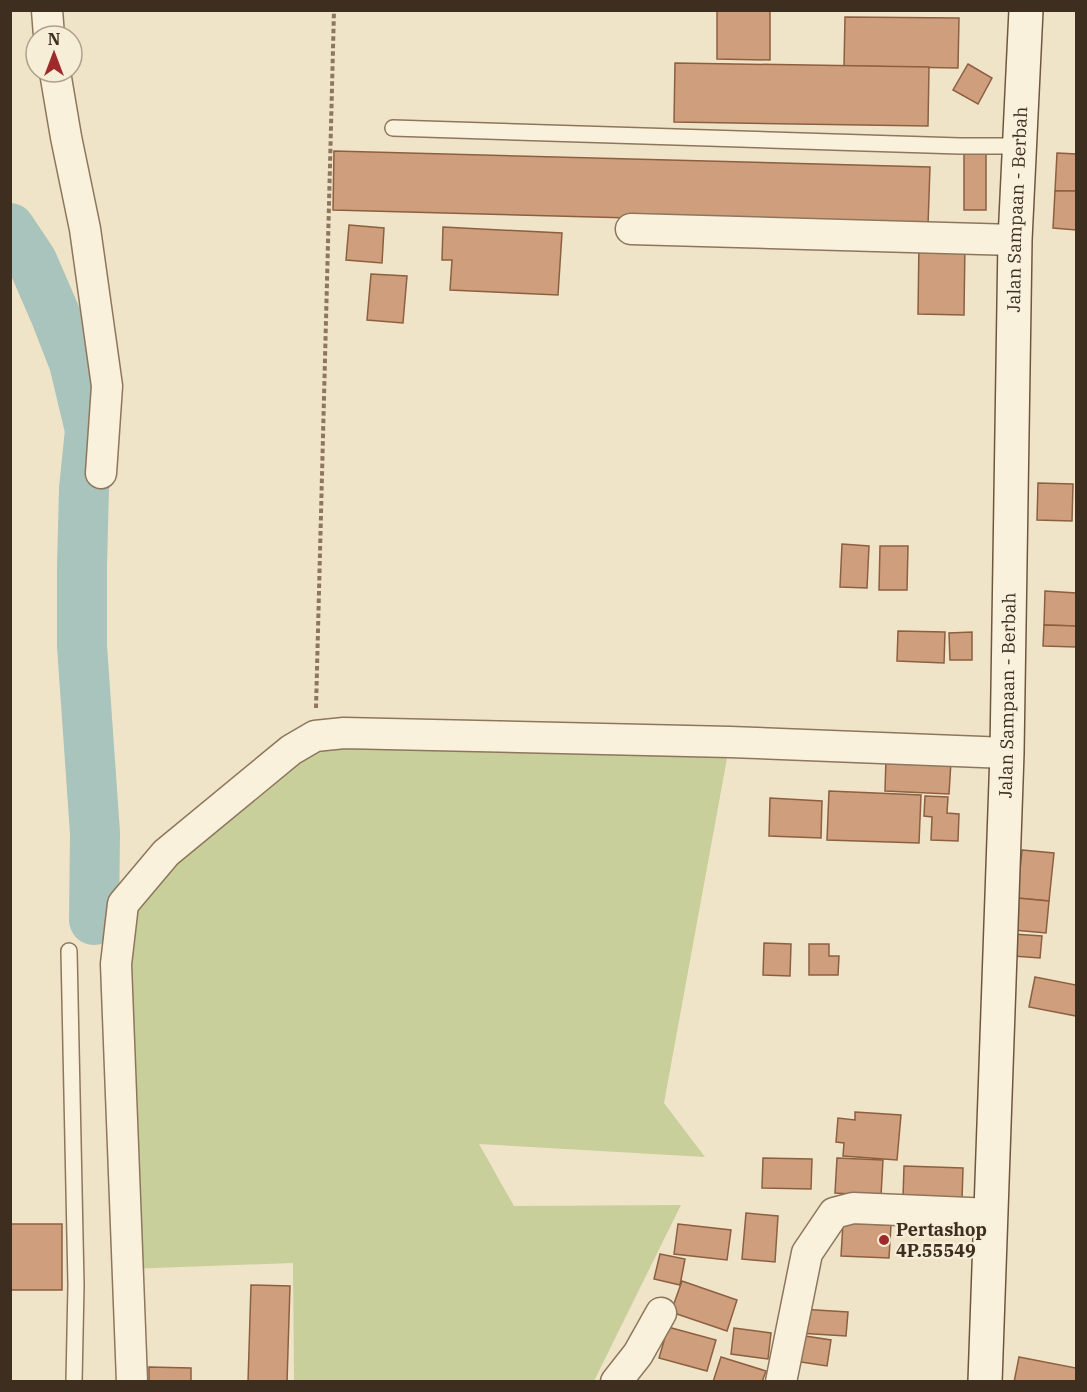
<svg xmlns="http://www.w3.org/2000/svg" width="1087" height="1392" font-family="'IBM Plex Serif',serif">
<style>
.green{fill:#c9cf9b}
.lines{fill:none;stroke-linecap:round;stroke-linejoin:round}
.river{stroke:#a9c4bc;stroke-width:50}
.building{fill:#cf9f7d;stroke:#8d5f41;stroke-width:1.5}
.service-casing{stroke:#8d765c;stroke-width:18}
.minor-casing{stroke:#8d765c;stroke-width:33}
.secondary-casing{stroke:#6f573f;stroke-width:36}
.path{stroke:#8d765c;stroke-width:4;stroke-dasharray:4.5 3;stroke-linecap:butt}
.service{stroke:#faf1dc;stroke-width:15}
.minor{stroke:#faf1dc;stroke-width:30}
.secondary{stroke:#faf1dc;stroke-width:33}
.poi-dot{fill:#9e2a2b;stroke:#f7eed8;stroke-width:2}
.labels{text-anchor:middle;stroke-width:4.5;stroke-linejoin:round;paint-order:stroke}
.street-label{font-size:18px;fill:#3d2e20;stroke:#f7eed8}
.poi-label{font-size:18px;font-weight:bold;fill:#3d2e20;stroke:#f7eed8;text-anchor:start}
</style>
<rect width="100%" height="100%" fill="#f0e4c8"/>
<path class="green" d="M315,736l415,6 -66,361 41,54 -226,-13 35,62 167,-1 -87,176h-300l-1,-118 -165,6 -5,-365z"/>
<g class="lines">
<path class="river" d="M10,228l22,33 23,53 19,49 16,67 -6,59 -2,77v80l13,187 -1,87"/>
</g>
<g class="building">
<path d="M717,10h53v50l-53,-1z"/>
<path d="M845,17l114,1 -1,50 -114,-2z"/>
<path d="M675,63l254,4 -1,59 -254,-4z"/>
<path d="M968,64l24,14 -14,26 -25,-14z"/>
<path d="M334,151l596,16 -2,59 -595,-16z"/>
<rect x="964" y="153" width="22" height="57"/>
<path d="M1057,153l19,1v37h-21z"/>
<path d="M1055,191h21v39l-23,-2z"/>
<path d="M349,225l35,3 -2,35 -36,-3z"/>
<path d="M443,227l119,6 -4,62 -108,-5 2,-30h-10z"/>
<path d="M919,240l46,1 -1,74 -46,-1z"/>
<path d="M371,274l36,2 -4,47 -36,-3z"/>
<path d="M1038,483l35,1 -1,37 -35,-1z"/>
<path d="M842,544l27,2 -2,42 -27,-1z"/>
<path d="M880,546h28l-1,44h-28z"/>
<path d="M1045,591l31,2v33l-32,-1z"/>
<path d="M1044,625l32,1v21l-33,-1z"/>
<path d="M898,631l47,1 -1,31 -47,-2z"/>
<path d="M972,632v28h-22l-1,-27z"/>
<path d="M886,758l65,3 -2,33 -64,-3z"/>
<path d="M829,791l92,4 -2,48 -92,-3z"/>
<path d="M925,796l23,1 -1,16 12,1 -1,27 -27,-1 1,-23 -8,-1z"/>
<path d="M770,798l52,3 -1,37 -52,-2z"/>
<path d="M1022,850l32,3 -5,48 -32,-3z"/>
<path d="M1017,898l32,3 -3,32 -32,-3z"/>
<path d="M1013,934l29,2 -2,22 -29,-2z"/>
<path d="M764,943l27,1 -1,32 -27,-1z"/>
<path d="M809,944h20v12h10l-1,19h-29z"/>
<path d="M1035,977l41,8v31l-47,-9z"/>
<path d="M855,1112l46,3 -4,45 -54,-4 1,-13 -8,-1 2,-24 17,2z"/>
<path d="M763,1158l49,1 -1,30 -49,-1z"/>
<path d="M837,1158l46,2 -2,36 -46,-3z"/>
<path d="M904,1166l59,2 -1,32 -59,-2z"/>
<path d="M746,1213l32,3 -3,46 -33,-3z"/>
<path d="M843,1223l48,2 -2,33 -48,-2z"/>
<rect x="10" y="1224" width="52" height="66"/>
<path d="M678,1224l53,6 -4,30 -53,-6z"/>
<path d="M660,1254l25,5 -5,26 -26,-6z"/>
<path d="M682,1281l55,19 -10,31 -56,-19z"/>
<path d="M251,1285l39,1 -3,96h-39z"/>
<path d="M800,1309l48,3 -2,24 -48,-3z"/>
<path d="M668,1327l48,13 -9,31 -48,-13z"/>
<path d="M734,1328l37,5 -3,26 -37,-5z"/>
<path d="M792,1334l39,6 -4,26 -39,-6z"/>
<path d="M721,1357l45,14 -4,11h-49z"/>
<path d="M1019,1357l57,11v14h-62z"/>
<path d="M149,1367l42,1v14h-42z"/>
</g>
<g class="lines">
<defs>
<g id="service">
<path d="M393,128l567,18h61"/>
<path d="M69,951l7,334 -2,97"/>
</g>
<g id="minor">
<path d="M47,10l2,26"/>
<path d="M55,72l11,65 19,92 22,157 -6,87"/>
<path d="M631,229l384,11"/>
<path d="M132,1382l-16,-418 7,-60 43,-51 125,-103 24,-14 29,-3 386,9 277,11"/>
<path d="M616,1382l22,-28 23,-41"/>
<path d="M781,1382l26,-129 27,-40 19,-5 139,6"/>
</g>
<g id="secondary">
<path id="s1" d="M985,1382l22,-629 8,-513 11,-230"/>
</g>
</defs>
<use href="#service" class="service-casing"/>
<use href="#minor" class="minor-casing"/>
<use href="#secondary" class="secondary-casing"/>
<path class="path" d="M316,708l18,-698"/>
<use href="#service" class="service"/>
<use href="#minor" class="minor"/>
<use href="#secondary" class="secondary"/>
</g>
<circle class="poi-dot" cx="884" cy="1240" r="6"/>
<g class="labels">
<g class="street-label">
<text dy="6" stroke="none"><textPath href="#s1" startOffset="1173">Jalan Sampaan - Berbah</textPath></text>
<text dy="6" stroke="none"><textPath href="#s1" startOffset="687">Jalan Sampaan - Berbah</textPath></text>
</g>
<g class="poi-label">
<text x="896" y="1236">Pertashop<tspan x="896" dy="21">4P.55549</tspan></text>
</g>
</g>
<rect width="1087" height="1392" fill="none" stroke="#3d2e20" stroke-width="24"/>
<g transform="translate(54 54)"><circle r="28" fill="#f7eed8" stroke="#ada18e" stroke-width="1.5"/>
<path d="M0-4.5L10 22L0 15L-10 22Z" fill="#9e2a2b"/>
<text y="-9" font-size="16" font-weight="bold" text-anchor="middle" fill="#3d2e20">N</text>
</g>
</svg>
